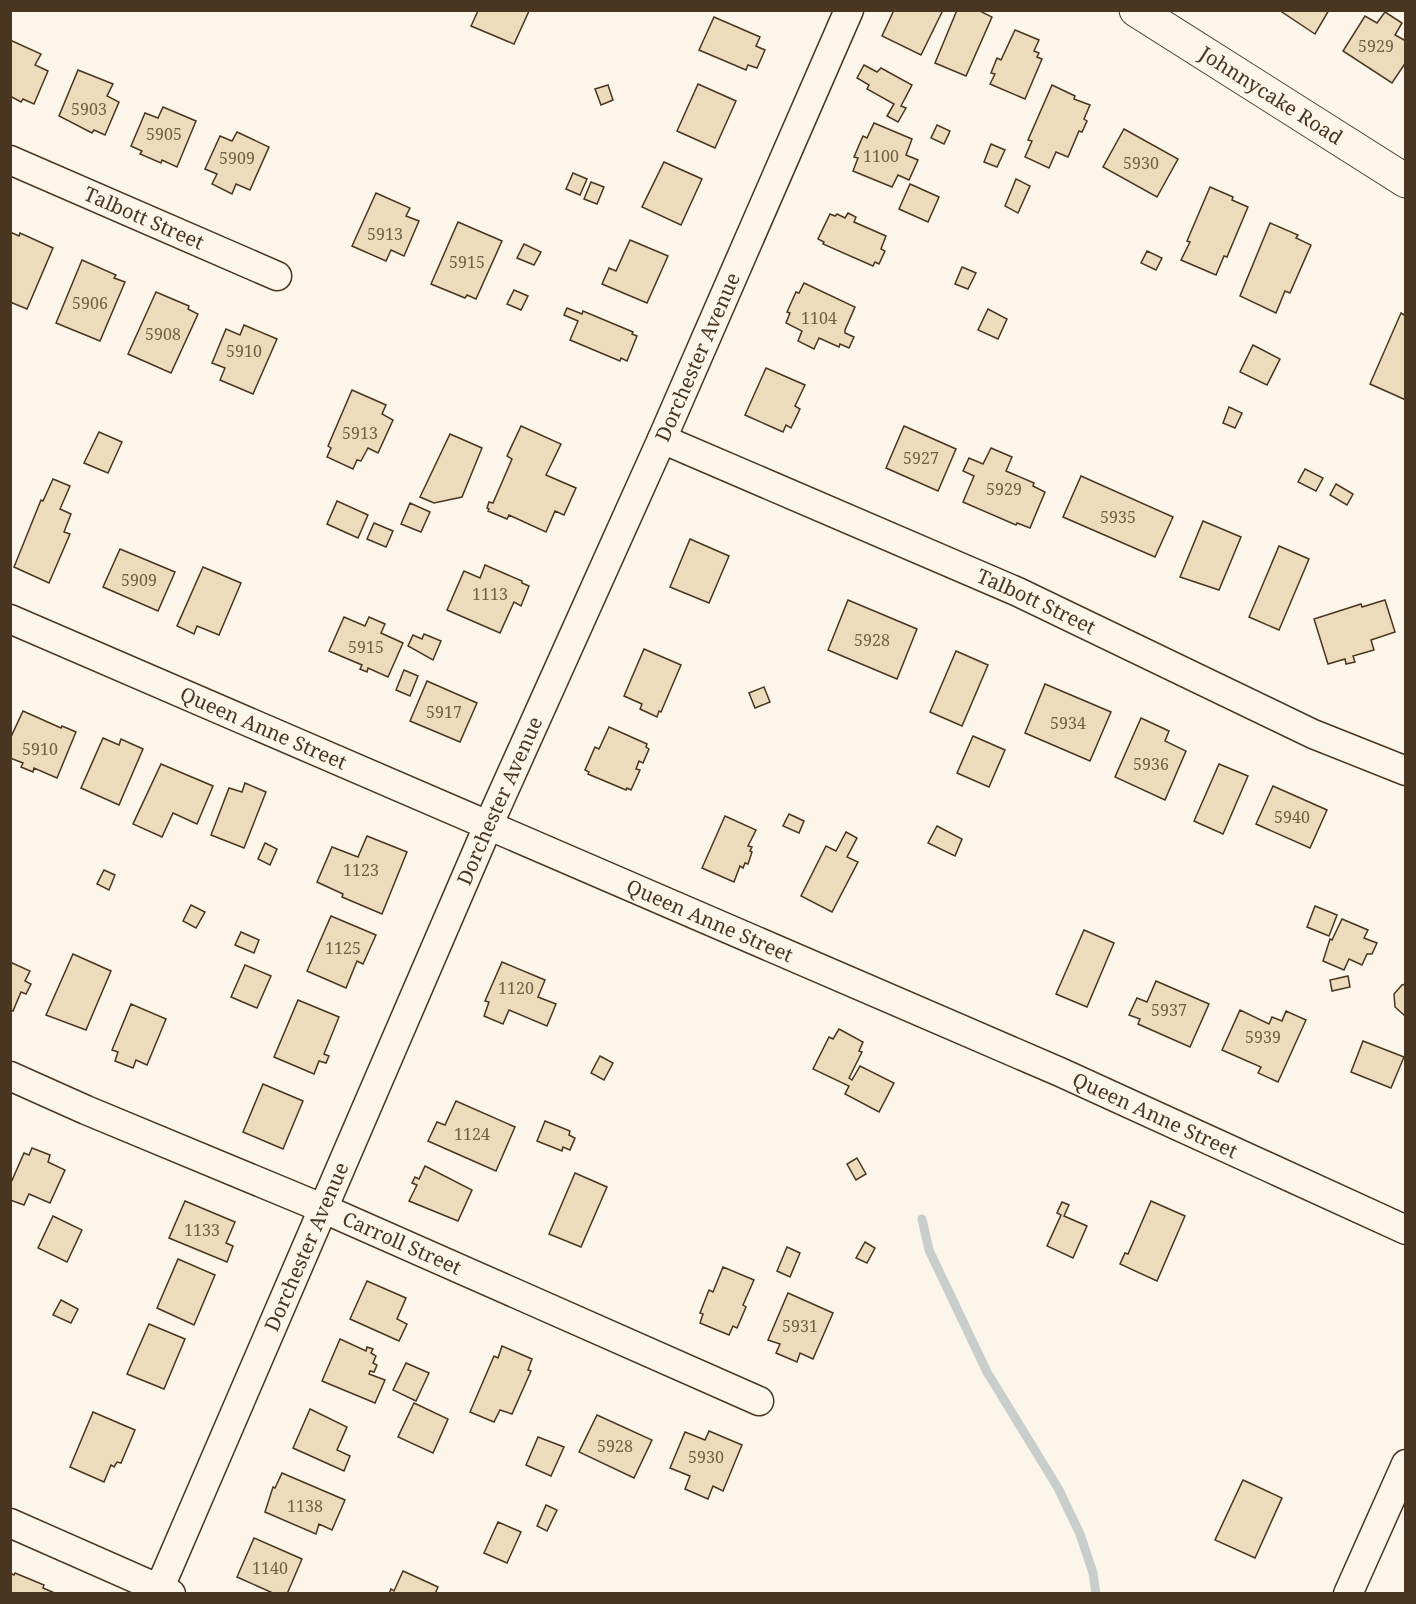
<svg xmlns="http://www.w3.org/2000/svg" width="1416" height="1604" font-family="'Noto Serif',serif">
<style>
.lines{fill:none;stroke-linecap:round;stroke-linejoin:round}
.stream{stroke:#c9cecd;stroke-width:9}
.building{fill:#ecdcbc;stroke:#4a3520;stroke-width:1.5}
.street-casing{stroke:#4a3520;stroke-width:31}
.secondary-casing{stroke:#4a3520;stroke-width:35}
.street{stroke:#fbf6e9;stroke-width:28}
.secondary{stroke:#fbf6e9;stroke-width:33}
.labels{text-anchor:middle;stroke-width:4.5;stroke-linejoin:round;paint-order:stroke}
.number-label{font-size:16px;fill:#725f47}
.street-label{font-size:20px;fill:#4a3520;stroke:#fbf6e9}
</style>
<rect width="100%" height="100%" fill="#fbf6e9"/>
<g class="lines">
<path class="stream" d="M922,1219l7,31 58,122 71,116 22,46 13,39 3,21"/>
</g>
<g class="building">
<path d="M894,10h49l-22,45 -39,-19z"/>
<path d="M957,10h21l14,7 -26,59 -31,-13z"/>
<path d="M1279,10h50l-14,24z"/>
<path d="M478,11l49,-1 2,1 -15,33 -43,-18z"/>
<path d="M1385,12l17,11 -7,12 11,6v21l-14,21 -49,-32 22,-35 12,7z"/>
<path d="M714,17l46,20 -4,9 9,4 -8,18 -9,-3 -2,5 -47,-20z"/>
<path d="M1015,30l24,10 -5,11 5,2 -2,4 5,2 -17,40 -35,-15 5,-10 -4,-1 6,-15 4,2z"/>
<path d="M10,40l31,14 -6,11 13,6 -14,33 -11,-5 -2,3 -11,-6z"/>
<path d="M864,65l13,7 4,-4 31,17 -11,21 5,2 -8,14 -11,-6 7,-12 -27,-15 2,-4 -12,-7z"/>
<path d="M78,70l35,14 -6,12 12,6 -14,33 -11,-5 -2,3 -33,-17z"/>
<path d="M698,84l38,17 -21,47 -38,-17z"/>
<path d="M608,85l5,15 -12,5 -6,-16z"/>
<path d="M1052,85l23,11 -1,3 16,6 -6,14 3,2 -5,11 -3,-1 -11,26 -12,-5 -7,16 -24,-11 7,-16 -4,-1z"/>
<path d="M163,107l33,14 -19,46 -15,-7 -1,3 -21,-9 2,-3 -11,-5 14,-33 13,5z"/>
<path d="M874,123l38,16 -6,16 12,5 -9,20 -11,-5 -6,12 -39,-16 5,-13 -4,-1 9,-21 4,2z"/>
<path d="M937,125l13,6 -6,13 -13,-6z"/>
<path d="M1124,129l54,30 -21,38 -54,-30z"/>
<path d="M237,132l32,15 -19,43 -14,-6 -4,10 -20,-10 5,-10 -12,-5 15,-33 12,5z"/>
<path d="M991,144l14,6 -8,17 -13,-5z"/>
<path d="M664,162l38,17 -21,46 -39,-18z"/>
<path d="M573,173l14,6 -7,16 -14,-6z"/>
<path d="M1016,179l14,7 -12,27 -13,-7z"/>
<path d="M591,182l13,5 -7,17 -13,-5z"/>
<path d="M910,184l29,13 -11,25 -29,-13z"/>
<path d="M1210,187l23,10 -1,3 16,7 -21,50 -3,-1 -8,19 -35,-15 9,-18 -3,-1z"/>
<path d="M376,193l34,15 -4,8 13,5 -15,35 -13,-6 -5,11 -34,-15z"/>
<path d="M848,213l8,4 -2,5 32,14 -5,13 4,2 -6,13 -4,-2 -2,4 -50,-22 1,-2 -6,-3 12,-25 5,2 2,-2 8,4z"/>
<path d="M458,222l44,19 -26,58 -9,-4 -2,3 -34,-14z"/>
<path d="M1270,223l28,12 -2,3 15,7 -21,48 -5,-2 -9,22 -36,-17z"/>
<path d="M10,232l9,4 1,-3 33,15 -26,61 -17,-7z"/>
<path d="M630,240l38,16 -21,47 -45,-19 7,-16 7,3z"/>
<path d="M524,244l17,8 -7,13 -17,-7z"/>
<path d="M1147,251l15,7 -6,12 -15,-7z"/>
<path d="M82,260l34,15 -2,3 11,4 -25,59 -44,-18z"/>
<path d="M962,267l14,6 -8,16 -13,-5z"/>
<path d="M804,283l51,24 -10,23v3l9,4 -5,11 -9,-4 -1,3 -20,-9 -5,11 -16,-8 4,-10 -16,-8 4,-10 -3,-1 9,-20 3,1z"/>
<path d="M514,290l14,6 -7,14 -14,-6z"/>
<path d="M156,292l33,14 -1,3 10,5 -27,59 -43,-19z"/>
<path d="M567,308l15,6 1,-3 50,21 -1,2 5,2 -10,25 -6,-3 -1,3 -50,-21 8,-19 -14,-6z"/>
<path d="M988,309l19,10 -9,20 -20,-9z"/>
<path d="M1401,313l5,3v84l-36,-16z"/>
<path d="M244,325l33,14 -24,55 -33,-14 5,-12 -13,-5 14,-34 14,6z"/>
<path d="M1253,345l27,14 -13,26 -27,-13z"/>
<path d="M766,368l39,17 -10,21 5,3 -9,19 -5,-3 -3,7 -38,-17z"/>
<path d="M352,390l34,15 -4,9 11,6 -15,33 -10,-5 -7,13 -4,-1 -4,9 -26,-12 4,-9 -3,-2z"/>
<path d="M1229,407l13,6 -7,15 -12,-5z"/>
<path d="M521,426l40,18 -15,31 30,13 -12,27 -9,-4 -9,21 -37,-17 -2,4 -19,-8 1,-2 -2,-1 2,-6 4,1 19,-44 -5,-3z"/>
<path d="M904,426l52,23 -18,42 -52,-23z"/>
<path d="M99,432l23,10 -14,31 -24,-10z"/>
<path d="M450,434l32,14 -20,49 -28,6 -14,-6z"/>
<path d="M991,448l21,9 -6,14 28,12 -1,3 12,6 -15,36 -13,-5 -1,2 -53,-23 11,-26 -11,-5 6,-13 14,6z"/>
<path d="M1305,469l18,9 -7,13 -18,-9z"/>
<path d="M1081,476l92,41 -18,40 -92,-40z"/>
<path d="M53,479l17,7 -10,23 11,5 -7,18 6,2 -21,49 -35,-16 27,-67 2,1z"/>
<path d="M1336,484l17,10 -6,11 -17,-10z"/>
<path d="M337,501l31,14 -10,23 -31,-14z"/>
<path d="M410,503l20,9 -9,20 -20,-8z"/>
<path d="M1203,521l38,16 -22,53 -39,-13z"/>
<path d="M374,523l19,8 -7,16 -19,-8z"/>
<path d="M690,539l39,17 -20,47 -39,-16z"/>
<path d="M1279,546l30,13 -30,71 -30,-13z"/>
<path d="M120,549l55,23 -17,39 -55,-24z"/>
<path d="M485,565l37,16v2l7,3 -8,20 -7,-4 -14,31 -53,-23 17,-39 16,7z"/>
<path d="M203,567l38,16 -22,52 -22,-9 -3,8 -17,-8z"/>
<path d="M848,600l69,29 -20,50 -69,-29z"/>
<path d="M1385,600l10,32 -24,8 3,10 -21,6 2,6 -9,2 -1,-5 -17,5 -14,-45 47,-15 1,3z"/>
<path d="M344,617l21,9 4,-9 16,7 -4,9 22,10 -15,34 -20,-9 -1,4 -7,-3 2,-4 -33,-14z"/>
<path d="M424,634l17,7 -8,19 -25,-14 5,-11 9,4z"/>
<path d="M644,649l37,16 -20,47 -2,-1 -2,6 -17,-8 2,-5 -18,-8z"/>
<path d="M956,651l32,14 -26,61 -32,-14z"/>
<path d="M404,670l14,6 -8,20 -14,-6z"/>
<path d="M427,681l50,22 -17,39 -50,-21z"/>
<path d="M1045,684l66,28 -21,49 -65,-28z"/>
<path d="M764,687l6,15 -15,6 -6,-15z"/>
<path d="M23,711l38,17 1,-2 14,6 -19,46 -23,-10 -1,4 -12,-5 2,-4 -13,-5v-19z"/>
<path d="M1141,718l28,13 -4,10 21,10 -21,49 -50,-23z"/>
<path d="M609,727l38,17 -1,3 3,2 -6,14 -4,-2 -3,8 4,1 -9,20 -4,-2 -1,2 -38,-16 1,-2 -4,-2 10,-23 4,2z"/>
<path d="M973,736l32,14 -16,37 -32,-14z"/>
<path d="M103,738l16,7 2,-6 22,10 -24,56 -38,-17z"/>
<path d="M161,764l52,22 -16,38 -24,-11 -11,24 -29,-13z"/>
<path d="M1219,764l29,12 -25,58 -29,-13z"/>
<path d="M245,783l21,9 -22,56 -33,-13 18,-47 13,4z"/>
<path d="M1273,786l54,24 -17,38 -54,-24z"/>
<path d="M789,814l15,7 -5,12 -16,-7z"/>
<path d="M725,816l31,14 -8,16 4,1 -2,4 2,1 -4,12 -3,-1 -2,5 -3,-2 -6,16 -32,-14z"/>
<path d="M937,826l25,13 -7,17 -27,-13z"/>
<path d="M846,832l11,6 -10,19 11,5 -26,50 -31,-16 25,-50 10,5z"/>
<path d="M367,836l40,16 -25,62 -40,-17 1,-3 -26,-12 15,-35 26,10z"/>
<path d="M265,843l12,6 -7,16 -12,-6z"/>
<path d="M104,870l11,5 -6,15 -12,-6z"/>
<path d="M191,905l14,7 -9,16 -13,-7z"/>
<path d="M1315,906l22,9 -8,21 -22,-9z"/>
<path d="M331,916l45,19 -13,29 -6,-3 -11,27 -39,-17z"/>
<path d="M1342,919l26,11 -4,8 13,5 -5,11h-5l-5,11 -13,-6 -5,11 -21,-9 7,-22 2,1z"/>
<path d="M1084,930l30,13 -27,64 -31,-13z"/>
<path d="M241,932l18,8 -5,13 -19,-8z"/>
<path d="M73,954l38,17 -25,59 -40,-15z"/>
<path d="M10,962l20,9 -5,10 6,3 -5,10 -5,-2 -8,19 -3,-1z"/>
<path d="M502,962l43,18 -7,17 18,7 -9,22 -38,-16 -6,14 -19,-8 5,-14 -4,-1z"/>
<path d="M245,965l26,11 -14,32 -26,-11z"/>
<path d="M1348,976l2,11 -18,4 -2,-11z"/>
<path d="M1156,981l53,23 -19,43 -52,-23 2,-5 -11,-4 8,-17 10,4z"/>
<path d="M1406,984v31h-2l-9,-8 -1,-13 8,-9z"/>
<path d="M298,1000l41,17 -15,37 5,2 -3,7 -7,-2 -5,13 -40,-17z"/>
<path d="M131,1004l35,15 -19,46 -11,-5 -3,8 -18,-7 3,-9 -6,-2z"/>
<path d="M1240,1010l29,14 3,-7 10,4 4,-10 20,9 -28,62 -20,-9 3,-6 -39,-17z"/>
<path d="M839,1029l24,13 -4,9 3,1 -13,26 3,2 8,-14 34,17 -15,29 -34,-18 4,-8 -36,-17 16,-32 4,2z"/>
<path d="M1363,1041l41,16 -13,31 -40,-16z"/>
<path d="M600,1056l13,7 -9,17 -13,-7z"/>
<path d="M263,1084l40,17 -20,48 -40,-17z"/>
<path d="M456,1101l59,26 -19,44 -68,-30 9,-19 8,3z"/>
<path d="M545,1121l25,10 -1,4 6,3 -5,12 -7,-3 -1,4 -25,-10z"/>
<path d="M32,1148l18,7 -2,7 17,8 -15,33 -21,-9 -5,11 -14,-5v-15l14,-32 5,2z"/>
<path d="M857,1158l9,16 -10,6 -9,-16z"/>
<path d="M425,1166l47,24 -14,31 -49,-20 8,-16 -5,-2 3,-6 4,2z"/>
<path d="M575,1173l32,14 -26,60 -32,-13z"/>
<path d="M185,1201l50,21 -9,21 7,3 -6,16 -58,-24z"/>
<path d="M1151,1201l34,15 -28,65 -37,-17 5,-11 3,1z"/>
<path d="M1062,1202l7,3 -5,11 23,10 -14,32 -26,-12 14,-31 -4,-2z"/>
<path d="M53,1216l29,14 -15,32 -29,-14z"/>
<path d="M865,1242l10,6 -8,15 -11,-5z"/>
<path d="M787,1247l13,6 -10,24 -13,-6z"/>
<path d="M178,1259l37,16 -21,50 -37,-17z"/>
<path d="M723,1267l31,13 -11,25 3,2 -9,21 -4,-2 -4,9 -29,-12 3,-9 -3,-1 9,-23 4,2z"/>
<path d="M367,1281l39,17 -9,21 10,5 -8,17 -49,-22z"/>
<path d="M788,1293l45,20 -20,46 -13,-6 -3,9 -21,-9 4,-9 -12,-4z"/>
<path d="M61,1300l17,9 -7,14 -18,-8z"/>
<path d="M149,1324l36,15 -21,50 -37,-15z"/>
<path d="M340,1339l26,12 1,-4 6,2 -2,4 5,3 -3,7 4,2 -3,7 -4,-1 -1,3 16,6 -10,23 -53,-22z"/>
<path d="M502,1346l30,13 -4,11 3,1 -19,43 -12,-4 -6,12 -24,-10 24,-56 4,2z"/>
<path d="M406,1363l23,10 -13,28 -23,-11z"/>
<path d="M414,1403l34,16 -15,34 -35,-16z"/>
<path d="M310,1409l37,18 -10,23 13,6 -6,15 -51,-23z"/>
<path d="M93,1412l42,18 -14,33 -4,-1 -3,5 -3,-2 -7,17 -34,-15z"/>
<path d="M597,1415l55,25 -18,38 -55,-26z"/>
<path d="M709,1431l33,14 -19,46 -10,-5 -5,13 -23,-10 5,-13 -20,-8 15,-36 20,8z"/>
<path d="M538,1437l26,10 -13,29 -25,-11z"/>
<path d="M282,1473l63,27 -13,30 -13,-6 -3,10 -51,-22 8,-25 2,1z"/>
<path d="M1243,1480l39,18 -27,60 -40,-18z"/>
<path d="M546,1505l11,5 -10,21 -10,-5z"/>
<path d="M498,1522l23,10 -14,31 -23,-10z"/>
<path d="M254,1538l48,21 -15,35h-12l-38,-17z"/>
<path d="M403,1571l35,16 -3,7h-46l2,-5 3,2z"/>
<path d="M10,1573l4,2 1,-2 29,12 -1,3 14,6h-47z"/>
</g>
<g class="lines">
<defs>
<g id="street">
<path id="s1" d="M10,160l267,116"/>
<path id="s2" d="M662,439l356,153 295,142 93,37"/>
<path id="s3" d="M10,619l1050,453 346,158"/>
<path id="s4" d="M10,1076l76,34 236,98 437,193"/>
<path d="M10,1523l161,71"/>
<path id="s5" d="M157,1594l331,-768 174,-387 187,-429"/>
<path d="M1348,1594l58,-130"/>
</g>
<g id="secondary">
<path id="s6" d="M1136,10l270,171"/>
</g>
</defs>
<use href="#street" class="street-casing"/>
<use href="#secondary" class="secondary-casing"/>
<use href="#street" class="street"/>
<use href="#secondary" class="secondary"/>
</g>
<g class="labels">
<g class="number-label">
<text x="1376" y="52">5929</text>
<text x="89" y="115">5903</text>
<text x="164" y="140">5905</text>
<text x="881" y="162">1100</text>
<text x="237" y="164">5909</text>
<text x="1141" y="169">5930</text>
<text x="385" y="240">5913</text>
<text x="467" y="268">5915</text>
<text x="90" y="309">5906</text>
<text x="819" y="324">1104</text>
<text x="163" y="340">5908</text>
<text x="244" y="357">5910</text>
<text x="360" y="439">5913</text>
<text x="921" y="464">5927</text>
<text x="1004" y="495">5929</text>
<text x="1118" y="523">5935</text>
<text x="139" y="586">5909</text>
<text x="490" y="600">1113</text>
<text x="872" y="646">5928</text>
<text x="366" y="653">5915</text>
<text x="444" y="718">5917</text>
<text x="1068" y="729">5934</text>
<text x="40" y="755">5910</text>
<text x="1151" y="770">5936</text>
<text x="1292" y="823">5940</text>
<text x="361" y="876">1123</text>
<text x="343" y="954">1125</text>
<text x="516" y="994">1120</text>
<text x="1169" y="1016">5937</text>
<text x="1263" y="1043">5939</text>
<text x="472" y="1140">1124</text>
<text x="202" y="1236">1133</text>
<text x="800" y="1332">5931</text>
<text x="615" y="1452">5928</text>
<text x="706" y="1463">5930</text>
<text x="305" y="1512">1138</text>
<text x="270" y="1574">1140</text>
</g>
<g class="street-label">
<text dy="7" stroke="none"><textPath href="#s6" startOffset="160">Johnnycake Road</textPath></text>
<text dy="7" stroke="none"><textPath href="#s1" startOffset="146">Talbott Street</textPath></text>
<text dy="7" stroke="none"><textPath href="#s5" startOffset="1350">Dorchester Avenue</textPath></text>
<text dy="7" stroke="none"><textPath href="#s2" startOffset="408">Talbott Street</textPath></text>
<text dy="7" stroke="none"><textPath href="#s3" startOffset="276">Queen Anne Street</textPath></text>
<text dy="7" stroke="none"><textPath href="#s5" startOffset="864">Dorchester Avenue</textPath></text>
<text dy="7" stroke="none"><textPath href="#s3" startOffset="762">Queen Anne Street</textPath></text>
<text dy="7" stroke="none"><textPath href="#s3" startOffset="1248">Queen Anne Street</textPath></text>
<text dy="7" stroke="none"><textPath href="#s4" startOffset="426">Carroll Street</textPath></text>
<text dy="7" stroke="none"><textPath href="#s5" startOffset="378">Dorchester Avenue</textPath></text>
</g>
</g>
<rect width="1416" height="1604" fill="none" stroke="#4a3520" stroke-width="24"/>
</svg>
